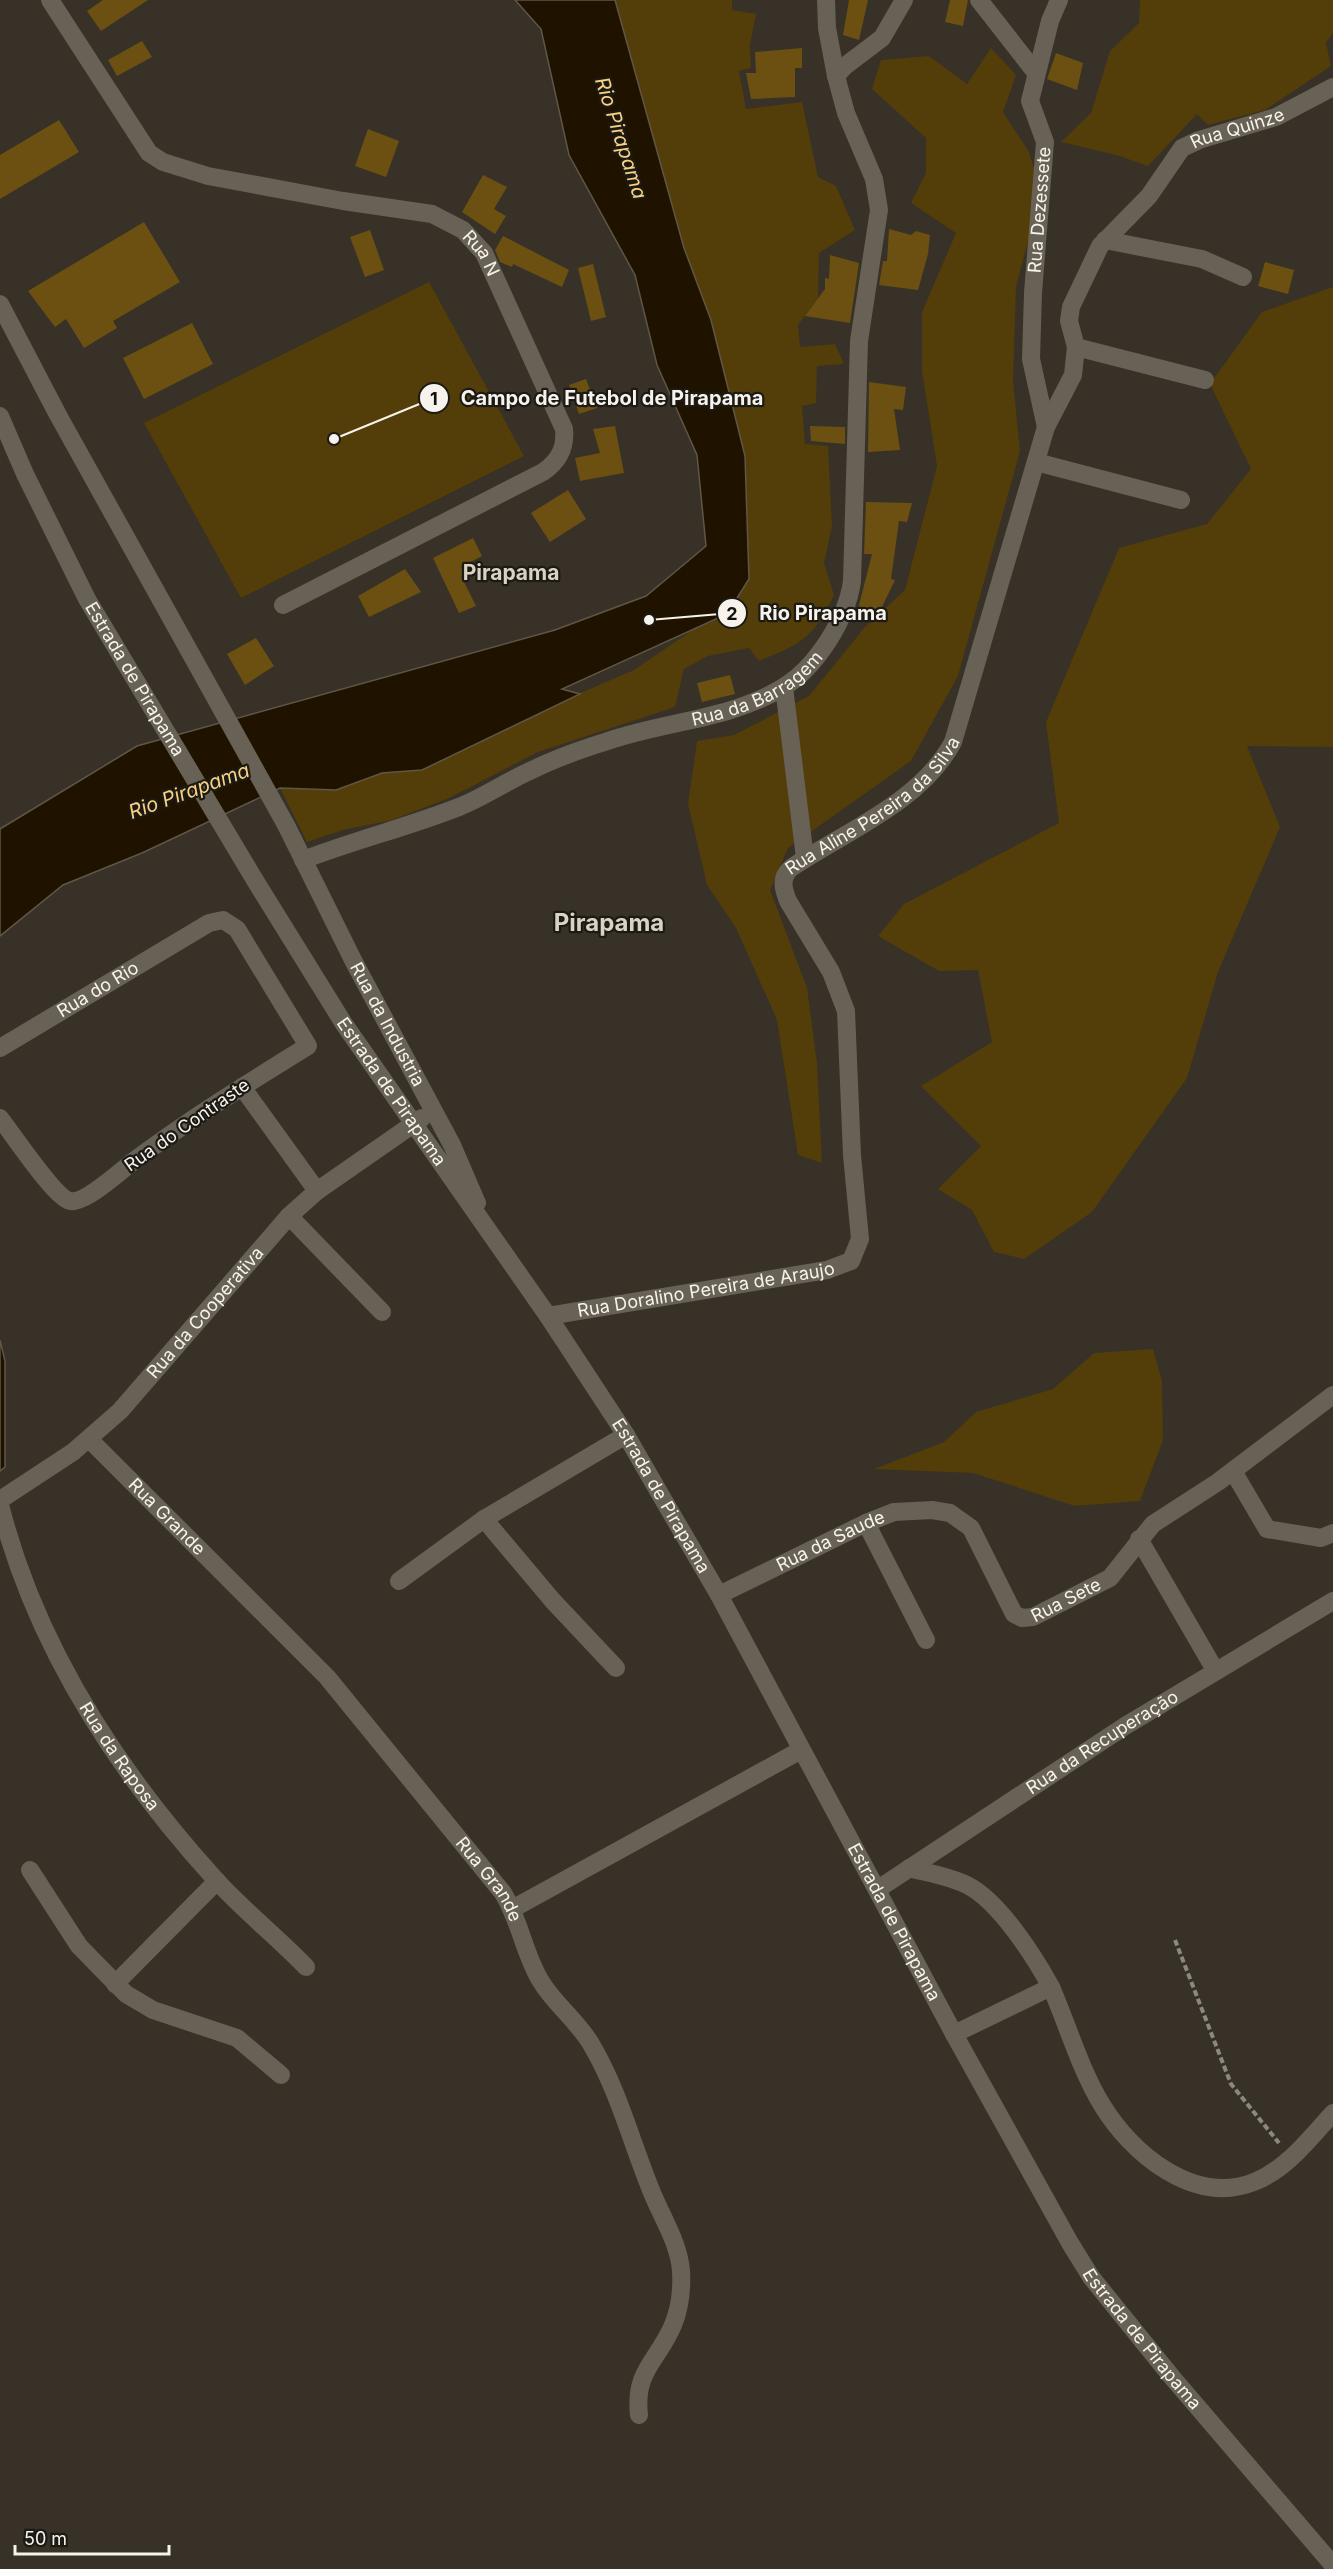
<svg xmlns="http://www.w3.org/2000/svg" width="1333" height="2569" font-family="Inter,sans-serif">
<style>
.green{fill:#533d09}
.water{fill:#1f1300;stroke:#605647;stroke-width:1.5}
.building{fill:#6b5011}
.lines{fill:none;stroke-linecap:round;stroke-linejoin:round}
.path{stroke:#8d887f;stroke-width:4;stroke-dasharray:6 3;stroke-linecap:butt}
.minor{stroke:#686155;stroke-width:18}
.labels{text-anchor:middle;stroke-width:4.5;stroke-linejoin:round;paint-order:stroke}
.street-label{font-size:18px;fill:#f7f3ec;stroke:#1c1a15}
.water-label{font-size:20px;font-style:italic;fill:#f9d181;stroke:#1c1a15}
.quarter-label{font-size:21px;font-weight:bold;fill:#dad3c5;stroke:#1c1a15}
.district-label{font-size:24px;font-weight:bold;fill:#dad3c5;stroke:#1c1a15}
.leader{fill:none;stroke:#f7f3ec;stroke-width:2}
.callout-dot{fill:#f7f3ec;stroke:#1c1a15;stroke-width:2}
.mark-label{font-size:18px;text-anchor:middle;font-weight:bold;fill:#111}
.callout-label{font-size:20px;text-anchor:middle;font-weight:bold;fill:#f7f3ec;stroke:#1c1a15;stroke-width:4.5;stroke-linejoin:round;paint-order:stroke}
</style>
<rect width="100%" height="100%" fill="#373127"/>
<g class="green">
<path d="M615,0h117v10l24,4 -6,31 1,23 -12,3 7,38 56,-7 16,75 18,9 19,44 -36,23 -1,46 -20,26 2,22 35,-3 9,20 -27,2 -1,37 -14,3 3,38 23,2 4,80 -8,37 10,32c-20,43 -33,49 -75,66l-10,-13 -41,8 -24,13 -9,38 -137,45 -89,46 -57,22 -49,10 -36,12 -27,-54 56,2 46,-17 40,-3 102,-53 110,-47 60,-41 33,-15 22,-35 -4,-123 -32,-129 -29,-79z"/>
<path d="M1140,0h193v33l-7,10 5,23 -66,44 -57,15 -11,-11 -49,52 -32,-11 -55,-13 30,-29 19,-62 29,-28z"/>
<path d="M991,48l25,27 -13,37 26,40 12,40 -25,95 -3,94 7,70 -62,225 -47,85 -123,87 -18,42 37,98 10,75 5,100 -24,-8 -21,-135 -41,-92 -29,-43 -19,-81 9,-63 37,-6 75,-39 56,-69 40,-37 32,-124 -15,-95v-59l34,-79 -45,-30 15,-30v-35l-54,-49 9,-29 48,-4 38,28z"/>
<path d="M429,282l95,174 -283,142 -97,-175z"/>
<path d="M1333,287v460l-86,-1 33,81 -62,145 -31,106 -95,134 -68,47 -30,-7 -22,-42 -34,-21 43,-43 -60,-60 71,-44 -14,-72 -39,1 -61,-35 26,-32 155,-81 -13,-101 73,-174 88,-24 44,-55 -41,-85 52,-72z"/>
<path d="M1153,1349l9,32 1,59 -23,61 -65,5 -102,-33 -99,-4 70,-27 32,-30 77,-23 41,-36z"/>
</g>
<g class="water">
<path d="M515,0h100l69,248 27,72 34,136 4,123 -22,35 -165,75 18,5 -158,76 -40,3 -46,17 -56,-2 -138,65 -79,32 -63,51v-107l137,-83 418,-116 91,-34 60,-50 -9,-91 -40,-90 -22,-90 -66,-120 -28,-126z"/>
<path d="M0,1340l5,21v106l-5,4z"/>
</g>
<g class="building">
<path d="M103,0h45l-47,31 -14,-20z"/>
<path d="M849,0h19l-9,40 -16,-5z"/>
<path d="M950,0h18l-5,26 -18,-4z"/>
<path d="M142,41l10,16 -35,19 -9,-16z"/>
<path d="M802,48v20h-7v29l-44,2 -5,-26h10l-1,-21z"/>
<path d="M1056,53l27,10 -6,27 -30,-11z"/>
<path d="M59,120l20,32 -79,47v-44z"/>
<path d="M368,129l31,12 -13,36 -31,-11z"/>
<path d="M483,175l24,12 -13,22 12,7 -11,18 -33,-22z"/>
<path d="M144,222l36,60 -67,39 4,7 -33,20 -18,-29 -11,8 -27,-36z"/>
<path d="M889,229l22,6 5,-4 14,4 -2,19 -10,36 -39,-5 4,-24h4z"/>
<path d="M370,230l14,40 -19,7 -15,-40z"/>
<path d="M503,236l66,34 -7,17 -49,-23 -1,3 -12,-5 -5,-12z"/>
<path d="M830,255l29,8 -9,60 -45,-7 20,-27v-11l4,1z"/>
<path d="M1265,262l29,8 -6,24 -30,-8z"/>
<path d="M593,264l13,53 -15,4 -13,-53z"/>
<path d="M192,323l21,41 -69,35 -21,-41z"/>
<path d="M586,379l11,29 -18,6 -10,-29z"/>
<path d="M869,382l37,5 -3,23 -9,-1 6,41 -32,2z"/>
<path d="M615,426l9,47 -44,8 -5,-23 25,-5 -7,-24z"/>
<path d="M810,426l35,1v17l-34,-3z"/>
<path d="M568,490l18,29 -36,23 -19,-29z"/>
<path d="M866,502l46,1 -5,19 -8,-1 -8,58 4,1 -17,35 -21,-2 15,-59h-8z"/>
<path d="M473,538l9,18 -21,11 3,7 -3,2 15,30 -17,7 -26,-55z"/>
<path d="M405,569l16,23 -52,25 -11,-21z"/>
<path d="M256,638l18,28 -29,19 -18,-31z"/>
<path d="M730,675l5,19 -33,8 -5,-19z"/>
</g>
<g class="lines">
<path class="path" d="M1175,1940l56,144 48,59"/>
<g class="minor">
<path id="s1" d="M50,0l99,153 14,9 45,14 135,25 89,13 31,16 21,23 80,176c2,19 -5,32 -21,43l-260,133"/>
<path d="M826,0l1,28 9,48"/>
<path d="M979,0l57,73"/>
<path d="M1105,240l97,19 41,18"/>
<path id="s2" d="M0,304l58,111 228,410 68,137 98,183 25,58"/>
<path d="M1076,347l129,33"/>
<path id="s3" d="M0,416l25,58 62,125 166,278 91,147 204,292 78,119 34,59 59,101 235,439 116,209 21,34 80,99 162,189"/>
<path id="s4" d="M1046,427l-15,-68 2,-66 12,-151 -15,-41 20,-80 9,-21"/>
<path d="M1036,462l145,38"/>
<path d="M784,687l21,171"/>
<path id="s5" d="M303,860c52,-20 105,-33 156,-53 25,-10 48,-26 73,-37 24,-12 50,-21 76,-29 58,-20 120,-21 174,-53 34,-20 65,-69 70,-107l7,-240 20,-131 -5,-31 -28,-66 -10,-37 9,-10 37,-28 22,-38"/>
<path id="s6" d="M0,1048l209,-125 14,-3 14,9 71,117c-60,37 -120,74 -177,117 -11,9 -47,41 -61,38 -15,-3 -58,-68 -70,-83"/>
<path d="M242,1087l75,104"/>
<path d="M289,1216l93,96"/>
<path id="s7" d="M548,1316l279,-46 24,-9 9,-22 -8,-84 -6,-144 -15,-39 -43,-71c-5,-13 -8,-23 3,-33 55,-37 130,-66 162,-126l93,-315 27,-52 3,-28 -7,-26 2,-14 29,-61 49,-50 33,-48 17,-8 77,-23 57,-30"/>
<path id="s8" d="M89,1439l238,238 176,216c17,28 21,60 37,87 14,24 37,40 51,64 28,47 41,101 62,151 10,24 26,49 28,76 1,17 -1,37 -8,54 -15,36 -39,45 -34,90"/>
<path d="M1233,1471l34,58 54,9 12,-5"/>
<path id="s9" d="M0,1500l73,-48 47,-41 169,-195 28,-25 105,-73"/>
<path id="s10" d="M0,1505c36,142 117,266 215,374 28,31 62,58 91,88"/>
<path d="M484,1519l69,82 63,67"/>
<path d="M866,1523l60,117"/>
<path d="M1139,1539l76,131"/>
<path d="M399,1581l85,-62 142,-84"/>
<path id="s11" d="M719,1595l147,-72 28,-11 38,-2 18,3 21,15 43,86 8,4 11,-1 77,-39 43,-54 65,-42 115,-87"/>
<path d="M909,1868c19,5 40,8 58,17 32,16 67,71 84,102"/>
<path d="M30,1870l49,76 47,48 27,16 84,28 44,37"/>
<path id="s12" d="M878,1889l247,-163 208,-125"/>
<path d="M512,1909l289,-159"/>
<path d="M115,1984l102,-103"/>
<path d="M954,2034l97,-47c17,39 29,82 51,118 29,48 92,101 152,77 33,-13 56,-44 79,-69"/>
</g>
</g>
<g class="labels">
<g class="street-label">
<text dy="6" stroke="none"><textPath href="#s7" startOffset="1640">Rua Quinze</textPath></text>
<text dy="6" stroke="none"><textPath href="#s4" startOffset="219">Rua Dezessete</textPath></text>
<text dy="6" stroke="none"><textPath href="#s1" startOffset="538">Rua N</textPath></text>
<text dy="6" stroke="none"><textPath href="#s3" startOffset="296">Estrada de Pirapama</textPath></text>
<text dy="6" stroke="none"><textPath href="#s5" startOffset="488">Rua da Barragem</textPath></text>
<text dy="6" stroke="none"><textPath href="#s7" startOffset="825">Rua Aline Pereira da Silva</textPath></text>
<text dy="6" stroke="none"><textPath href="#s6" startOffset="114">Rua do Rio</textPath></text>
<text dy="6" stroke="none"><textPath href="#s2" startOffset="818">Rua da Industria</textPath></text>
<text dy="6" stroke="none"><textPath href="#s3" startOffset="782">Estrada de Pirapama</textPath></text>
<text transform="translate(187 1125) rotate(-35)" y="6">Rua do Contraste</text>
<text dy="6" stroke="none"><textPath href="#s7" startOffset="160">Rua Doralino Pereira de Araujo</textPath></text>
<text dy="6" stroke="none"><textPath href="#s9" startOffset="280">Rua da Cooperativa</textPath></text>
<text dy="6" stroke="none"><textPath href="#s3" startOffset="1268">Estrada de Pirapama</textPath></text>
<text dy="6" stroke="none"><textPath href="#s8" startOffset="110">Rua Grande</textPath></text>
<text dy="6" stroke="none"><textPath href="#s11" startOffset="124">Rua da Saude</textPath></text>
<text dy="6" stroke="none"><textPath href="#s11" startOffset="429">Rua Sete</textPath></text>
<text dy="6" stroke="none"><textPath href="#s12" startOffset="268">Rua da Recuperação</textPath></text>
<text dy="6" stroke="none"><textPath href="#s10" startOffset="280">Rua da Raposa</textPath></text>
<text dy="6" stroke="none"><textPath href="#s8" startOffset="596">Rua Grande</textPath></text>
<text dy="6" stroke="none"><textPath href="#s3" startOffset="1754">Estrada de Pirapama</textPath></text>
<text dy="6" stroke="none"><textPath href="#s3" startOffset="2240">Estrada de Pirapama</textPath></text>
</g>
<g class="water-label">
<text transform="translate(621 138) rotate(72)" y="7">Rio Pirapama</text>
<text transform="translate(189 791) rotate(-20)" y="7">Rio Pirapama</text>
</g>
<g class="quarter-label">
<text x="511" y="580">Pirapama</text>
</g>
<g class="district-label">
<text x="609" y="931">Pirapama</text>
</g>
</g>
<path class="leader" d="M334 439L434 398M649 620L732 613"/>
<g class="callout-dot">
<circle cx="334" cy="439" r="6"/>
<circle cx="649" cy="620" r="6"/>
<circle cx="434" cy="398" r="15"/>
<circle cx="732" cy="613" r="15"/>
</g>
<g class="mark-label">
<text x="434" y="405">1</text>
<text x="732" y="620">2</text>
</g>
<g class="callout-label">
<text x="612" y="405">Campo de Futebol de Pirapama</text>
<text x="823" y="620">Rio Pirapama</text>
</g>
<path d="M15 2545v9h154v-9" fill="none" stroke="#f7f3ec" stroke-width="3"/>
<text x="24" y="2545" font-size="18" fill="#f7f3ec" stroke="#1c1a15" stroke-width="4.5" paint-order="stroke">50 m</text>
</svg>
